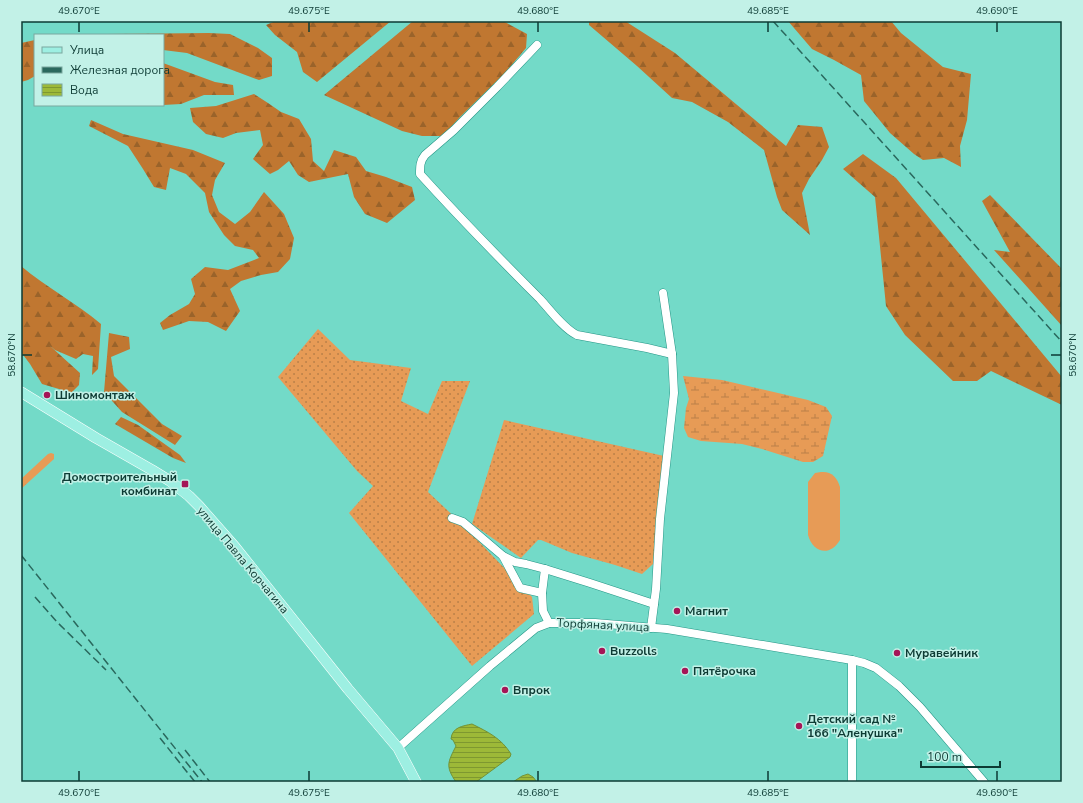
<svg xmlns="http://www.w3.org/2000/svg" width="1083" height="803" font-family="'Nunito Sans',sans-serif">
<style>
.grass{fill:url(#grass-tufts)}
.forest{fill:url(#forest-firs)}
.wetland{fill:url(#wetland-marsh)}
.garden{fill:url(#garden-dots)}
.pitch{fill:#e79b56}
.water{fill:url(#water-rules);stroke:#729337}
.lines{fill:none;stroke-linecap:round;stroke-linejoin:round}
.minor-casing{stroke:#249686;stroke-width:9}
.major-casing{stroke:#fff;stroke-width:11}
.minor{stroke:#fff;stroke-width:8}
.major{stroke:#9defe2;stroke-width:10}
.rail{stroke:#2a685d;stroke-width:1.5;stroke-dasharray:8 4;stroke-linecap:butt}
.ticks{fill:none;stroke:#0d3b34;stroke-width:1.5}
.poi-dot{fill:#a51557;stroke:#c2f1e7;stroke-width:1.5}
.labels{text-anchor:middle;stroke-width:3;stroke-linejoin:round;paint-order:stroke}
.poi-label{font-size:12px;font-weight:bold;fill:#0d3b34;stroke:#c2f1e7;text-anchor:start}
.street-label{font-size:12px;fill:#0d3b34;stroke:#c2f1e7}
.neatline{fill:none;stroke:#0d3b34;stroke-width:1.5}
.ticks-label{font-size:10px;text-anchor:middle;fill:#0d3b34}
</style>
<defs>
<pattern id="grass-tufts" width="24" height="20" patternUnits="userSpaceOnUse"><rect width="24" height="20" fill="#e79b56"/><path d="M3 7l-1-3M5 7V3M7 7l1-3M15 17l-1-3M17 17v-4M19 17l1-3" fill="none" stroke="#ba8048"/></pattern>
<pattern id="forest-firs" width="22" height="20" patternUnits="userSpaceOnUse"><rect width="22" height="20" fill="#c07731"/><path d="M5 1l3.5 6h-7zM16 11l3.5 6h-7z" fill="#9a632a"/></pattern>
<pattern id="wetland-marsh" width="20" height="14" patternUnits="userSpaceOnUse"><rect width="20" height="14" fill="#e79b56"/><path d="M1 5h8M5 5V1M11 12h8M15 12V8" fill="none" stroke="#ba8048"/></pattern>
<pattern id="garden-dots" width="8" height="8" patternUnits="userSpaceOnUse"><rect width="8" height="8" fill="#e79b56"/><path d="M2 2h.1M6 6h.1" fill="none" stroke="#ba8048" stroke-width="1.8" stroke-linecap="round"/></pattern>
<pattern id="water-rules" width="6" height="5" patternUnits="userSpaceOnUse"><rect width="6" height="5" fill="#9db938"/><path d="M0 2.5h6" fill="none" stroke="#7e9830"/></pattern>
</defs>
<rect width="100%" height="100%" fill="#73dac8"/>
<path class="grass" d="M51,453l3,1v5l-33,30v-10l27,-25z"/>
<g class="forest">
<path d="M297,21h94l-74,61 -14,-10 -6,-20 -22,-17 -9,-10 7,-3z"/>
<path d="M413,21h90l24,13 -1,14 -22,26 -44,43 -17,19h-21l-20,-5 -78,-36z"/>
<path d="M589,21h36l50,32 111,93 12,-21 24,2 7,20 -7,13 -13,19 -7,14 8,42 -28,-25 -5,-13 -13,-47 -36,-28 -36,-20 -20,-4 -35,-32 -48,-41z"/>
<path d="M788,21h103l10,12 42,34 28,7 -4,46 -7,26 1,21 -17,-9 -21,2 -9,-6 -24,-21 -26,-32 -3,-26 -27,-15 -22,-11z"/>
<path d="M209,33l21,1 28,14 14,10v18l-13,4 -72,-27 -24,-3v-15h-54l-2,-1z"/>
<path d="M35,40v36l-7,4 -7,2v-39z"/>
<path d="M163,63l52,19 18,3 1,10h-30l-23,9 -18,1z"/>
<path d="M254,94l14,9 13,9 18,7 12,20 2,22 11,10 10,-21 22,7 10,14 20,6 26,10 3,13 -28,23 -22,-9 -11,-17 -6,-23 -39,8 -11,-7 -9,-14 -11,9 -8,4 -17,-15 10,-14 -3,-15 -24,3 -13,5 -17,-4 -13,-12 -3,-14 26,-2z"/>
<path d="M91,120l32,14 70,16 32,13 -10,17 -3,15 7,17 16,12 15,-12 14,-20 20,22 10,24 -4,21 -12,13 -17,3 -20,6 -11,8 10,22 -14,20 -18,-9 -19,-1 -26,9 -3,-7 10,-8 19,-11 6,-10 -4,-15 14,-12 23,3 31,-12 -6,-8 -18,-4 -11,-11 -15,-23 -4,-19 -19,-19 -16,-6 -4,22 -12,-3 -11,-18 -15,-23 -39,-20z"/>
<path d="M863,154l33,24 166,199v28l-71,-34 -14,10h-24l-48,-46 -19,-29 -11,-109 -32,-28z"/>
<path d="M990,195l72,74v57l-68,-76 16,2 -28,-51z"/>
<path d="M21,266c25,21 55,37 80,58l-3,45 -6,6 1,-19 -10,-2 -7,5 -21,-9 -6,-5 31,28 -1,12 -9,9 -11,-5 -17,-5 -12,-20 -9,-12z"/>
<path d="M109,333l20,4 1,12 -19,8 3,19 48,48 20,12 -7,9 -53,-33 -18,-20z"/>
<path d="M121,417l17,8 42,30 6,8 -13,-5 -58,-34z"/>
</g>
<path class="wetland" d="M683,376l39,4 86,20 18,7 6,9 -9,40 -10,6h-10l-41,-13 -20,-5 -41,-3 -13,-4 -4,-9 2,-20 3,-9z"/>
<g class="garden">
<path d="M318,329l32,31 61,8 -10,33 27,13 14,-33h28l-42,111 34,32 70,73 2,17 -62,52 -123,-153 24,-27 -16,-15 -79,-94z"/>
<path d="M504,420l160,36 -11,108 -11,10 -27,-9 -43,-12 -31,-13h-3l-17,18 -49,-34z"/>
</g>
<path class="pitch" d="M821,472c10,-1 16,5 19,15v53c-10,17 -27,13 -32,-5v-53l7,-9z"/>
<g class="water">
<path d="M472,724c16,8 29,14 39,30l-1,3 -34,25h-20c-11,-16 -8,-20 0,-36l-3,-6 -2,-1c1,-12 12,-13 21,-15z"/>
<path d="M528,774l5,3 4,5h-24l9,-6z"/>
</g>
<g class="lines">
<defs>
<g id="minor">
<path d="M537,45l-40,42 -43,43 -29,25c-5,6 -5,11 -5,19 39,43 79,84 120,125 10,11 24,30 37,36l70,13 25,6"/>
<path d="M452,518l11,4 40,34 17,32 22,5"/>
<path d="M503,556l12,6 11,2 19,5"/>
<path d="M549,623l-6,-12 -1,-18 3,-24 45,14 64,21"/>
<path d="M651,628l5,-39 4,-70 14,-126 -2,-39 -9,-61"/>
<path d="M852,660v122"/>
<path d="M398,748l92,-82 46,-38 13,-5h46l72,6 185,31 12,3 12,5 23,18 21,21 64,75"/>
</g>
<path id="major" d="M21,392l75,46 56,32 18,11 19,15 10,10 36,41 113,142 50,59 18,34"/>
</defs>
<use href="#minor" class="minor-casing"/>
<use href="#major" class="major-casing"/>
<use href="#minor" class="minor"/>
<use href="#major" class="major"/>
<g class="rail">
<path d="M773,21l289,321"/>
<path d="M21,555l181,227"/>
<path d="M35,597l22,25 49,48"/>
<path d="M160,738l35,44"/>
<path d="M185,750l25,32"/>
</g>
</g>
<path class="ticks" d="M79,22v10M309,22v10M538,22v10M768,22v10M997,22v10M22,355h10M1051,355h10M79,771v10M309,771v10M538,771v10M768,771v10M997,771v10"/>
<g class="poi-dot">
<circle cx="47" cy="395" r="4"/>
<rect x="181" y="480" width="8" height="8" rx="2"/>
<circle cx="677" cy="611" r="4"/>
<circle cx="602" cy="651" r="4"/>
<circle cx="897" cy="653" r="4"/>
<circle cx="685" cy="671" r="4"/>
<circle cx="505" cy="690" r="4"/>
<circle cx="799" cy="726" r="4"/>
</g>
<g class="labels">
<g class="poi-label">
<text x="55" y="399">Шиномонтаж</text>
<text x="177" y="481" text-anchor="end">Домостроительный<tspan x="177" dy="14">комбинат</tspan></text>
<text x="685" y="615">Магнит</text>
<text x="610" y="655">Buzzolls</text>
<text x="905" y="657">Муравейник</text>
<text x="693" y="675">Пятёрочка</text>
<text x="513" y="694">Впрок</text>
<text x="807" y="723">Детский сад №<tspan x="807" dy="14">166 "Аленушка"</tspan></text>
</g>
<g class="street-label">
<text transform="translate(243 560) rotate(50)" y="4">улица Павла Корчагина</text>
<text transform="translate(603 625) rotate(3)" y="4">Торфяная улица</text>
</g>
</g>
<rect width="1083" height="803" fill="none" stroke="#c2f1e7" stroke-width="44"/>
<rect x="34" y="34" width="130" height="72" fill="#c2f1e7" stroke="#7aa89f"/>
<rect x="42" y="47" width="20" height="6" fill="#9defe2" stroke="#7aa89f"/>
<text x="70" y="54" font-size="12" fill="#0d3b34">Улица</text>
<rect x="42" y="67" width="20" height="6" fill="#2a685d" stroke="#7aa89f"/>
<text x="70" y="74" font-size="12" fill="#0d3b34">Железная дорога</text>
<rect x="42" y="84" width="20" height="12" fill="url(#water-rules)" stroke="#7aa89f"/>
<text x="70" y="94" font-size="12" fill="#0d3b34">Вода</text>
<path d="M921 761v6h79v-6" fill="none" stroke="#0d3b34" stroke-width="2"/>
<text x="927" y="761" font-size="12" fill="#0d3b34" stroke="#c2f1e7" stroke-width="3" paint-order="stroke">100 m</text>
<rect x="22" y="22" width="1039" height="759" class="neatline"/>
<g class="ticks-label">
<text x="79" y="14">49.670°E</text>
<text x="309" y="14">49.675°E</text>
<text x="538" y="14">49.680°E</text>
<text x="768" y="14">49.685°E</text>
<text x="997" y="14">49.690°E</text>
<text transform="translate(11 355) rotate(-90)" y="4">58.670°N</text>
<text transform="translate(1072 355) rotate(-90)" y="4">58.670°N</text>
<text x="79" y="796">49.670°E</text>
<text x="309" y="796">49.675°E</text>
<text x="538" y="796">49.680°E</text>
<text x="768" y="796">49.685°E</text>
<text x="997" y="796">49.690°E</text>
</g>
</svg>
